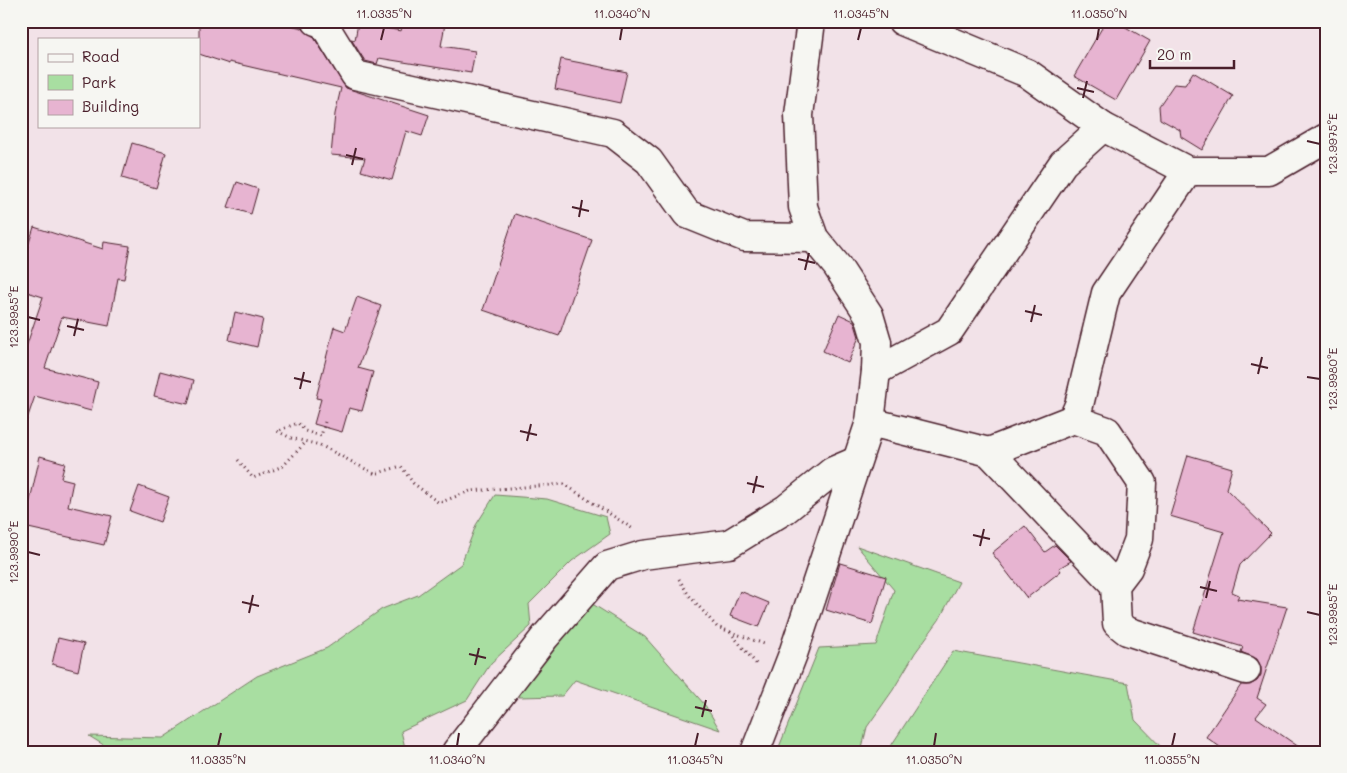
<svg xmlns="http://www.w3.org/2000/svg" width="1347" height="773" font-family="Mali,sans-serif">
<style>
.green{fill:#a8dea1;stroke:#797e66}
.building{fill:#e7b4d1;stroke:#4a1f2b}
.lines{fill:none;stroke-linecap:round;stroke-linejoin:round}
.street-casing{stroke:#4a1f2b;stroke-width:31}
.path{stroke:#4a1f2b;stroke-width:3;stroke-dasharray:1 4;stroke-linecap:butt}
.street{stroke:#f6f6f2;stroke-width:28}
.ticks{fill:none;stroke:#4a1f2b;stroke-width:2}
.neatline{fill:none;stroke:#4a1f2b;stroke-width:2}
.ticks-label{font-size:12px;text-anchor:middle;fill:#4a1f2b}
</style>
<rect width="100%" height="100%" fill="#f2e2e8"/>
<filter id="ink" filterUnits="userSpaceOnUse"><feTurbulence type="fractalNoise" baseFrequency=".02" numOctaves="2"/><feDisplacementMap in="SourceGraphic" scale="10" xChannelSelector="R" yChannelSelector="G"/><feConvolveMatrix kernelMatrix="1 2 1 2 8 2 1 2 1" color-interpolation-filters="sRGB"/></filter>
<g filter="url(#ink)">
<g class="green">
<path d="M495,495l52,4 59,18 4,17 -38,27 -43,43 2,22 -40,37 -24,37 -66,31 5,21h-291l-26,-16 74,2 94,-62 70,-28 55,-39 36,-14 43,-31 15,-39z"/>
<path d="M857,546l102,36 -20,38 -24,33 -22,37 -26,37 -6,25h-84l42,-104 57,-3 18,-55z"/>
<path d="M586,600l59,37 60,68 15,25 -145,-50 -13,16 -43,1 23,-56z"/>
<path d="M953,651l175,32 7,37 31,32h-279z"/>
</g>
<g class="building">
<path d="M199,21h75l28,7 11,8 33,52 83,27 -7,21 -16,-5 -14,49 -31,-9 4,-13 -34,-3 4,-41 6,-26 -112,-26v2l-30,-10z"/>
<path d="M403,21l42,3 -4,22 34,5 -4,22 -92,-15 -2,6 -12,-3 -14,-22 4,1 3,-17 43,8z"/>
<path d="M1106,21h9l35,20 -34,59 -42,-24z"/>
<path d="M561,59l66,13 -7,31 -65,-14z"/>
<path d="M1193,72l40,24 -31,54 -21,-13 -1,-7 -20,-11 -1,-13 15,-22 11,1z"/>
<path d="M132,143l34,10 -10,35 -34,-10z"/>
<path d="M237,182l21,7 -7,25 -23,-7z"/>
<path d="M515,214l77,26 -33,96 -76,-26z"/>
<path d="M34,227l69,22 1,-7 26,4 -6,33 -6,-1 -9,48 -47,-9 -17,51 53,14 -7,29 -56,-15 -10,29h-4v-63l22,-65 -22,-7v-22z"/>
<path d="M357,297l24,9 -23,62 15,4 -11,39 -13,-3 -7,24 -28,-8 7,-25 -5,-1 18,-71 11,4z"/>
<path d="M235,312l28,7 -6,28 -28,-7z"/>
<path d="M839,314l15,7 5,16 -11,26 -25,-12z"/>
<path d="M160,371l34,9 -6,24 -34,-8z"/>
<path d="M1188,455l44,13 -6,21 45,44 -31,32 -8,27 7,3 -2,4 50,8 -30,91 9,6 -10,13 50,35h-79l-21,-15 35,-52h9l7,-4 4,-6v-8l-4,-8 -16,-7 2,-5 -50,-15 31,-100 -54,-16z"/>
<path d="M40,456l25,7 -4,15 12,3 -5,25 44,10 -8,29 -80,-18z"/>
<path d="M139,486l30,11 -9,25 -30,-11z"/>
<path d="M1025,526l20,26 10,-7 16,16 -12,7 2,3 -34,27 -35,-45z"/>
<path d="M840,563l46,14 -14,47 -46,-14z"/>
<path d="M740,591l29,12 -10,24 -29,-11z"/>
<path d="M58,638l26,6 -6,27 -26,-7z"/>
</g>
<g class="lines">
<defs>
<g id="street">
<path d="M316,21l7,2 32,52 258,58 36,28 38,53 57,23 70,1"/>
<path d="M902,21l125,52 76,54 85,44h81l57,-33"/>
<path d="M876,371l73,-40 114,-168 40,-36"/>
<path d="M1073,419l6,-14 27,-112 82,-122"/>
<path d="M870,422l119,30 126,133 2,38 10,8 119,39"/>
<path d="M989,452l84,-33 34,12 35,52 -3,56 -11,29 -13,17"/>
<path d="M456,752l89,-115 62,-71 36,-11 86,-11 57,-35 47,-38 21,-9"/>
<path d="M755,752l38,-98 77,-232 6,-51 1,-29 -8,-27 -32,-49 -23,-28 -11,-31 -4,-92 12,-94"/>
</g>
</defs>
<use href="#street" class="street-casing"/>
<g class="path">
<path d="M325,422l-4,14 -16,-5 -7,-8 -21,8 14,7 29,7 55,29 26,-8 12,17 26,20 31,-12 94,-7 69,45"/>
<path d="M238,460l15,18 30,-12 23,-24"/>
<path d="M679,579l9,15 29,33 50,18"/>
<path d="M730,632l28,34"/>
</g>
<use href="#street" class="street"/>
</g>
</g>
<path class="ticks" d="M381,40l3,-12M620,40l2,-12M858,40l3,-12M1097,40l2,-12M1077,88l17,4M1083,98l4,-17M1307,141l13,3M346,155l17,4M352,165l4,-17M572,207l17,4M579,217l3,-17M798,259l17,4M805,270l4,-17M1025,311l17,4M28,317l12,3M1031,322l4,-17M67,326l17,4M74,336l4,-17M1251,364l17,4M1258,374l4,-17M1307,377l13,2M294,378l17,4M300,389l4,-17M520,431l17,4M527,441l4,-17M747,483l17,4M753,493l4,-17M973,535l17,4M980,546l4,-17M28,552l12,3M1200,587l17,4M1206,598l4,-17M242,602l17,4M1307,612l13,3M249,613l4,-18M469,654l17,4M475,665l4,-17M695,707l17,4M702,717l4,-17M218,746l3,-13M457,746l2,-13M695,746l3,-13M934,746l2,-13M1172,746l3,-13"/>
<rect width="1347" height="773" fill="none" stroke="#f6f6f2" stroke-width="55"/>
<rect x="38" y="38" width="162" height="90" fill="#f6f6f2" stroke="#b1a0a2"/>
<rect x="48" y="54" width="25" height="8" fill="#f6f6f2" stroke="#b1a0a2"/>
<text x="82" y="62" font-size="15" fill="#4a1f2b">Road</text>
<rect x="48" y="75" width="25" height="15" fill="#a8dea1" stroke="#b1a0a2"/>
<text x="82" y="88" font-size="15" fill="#4a1f2b">Park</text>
<rect x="48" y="100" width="25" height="15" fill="#e7b4d1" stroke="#b1a0a2"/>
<text x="82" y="112" font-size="15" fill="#4a1f2b">Building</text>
<path d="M1150 60v8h84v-8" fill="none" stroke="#4a1f2b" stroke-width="2.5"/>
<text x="1157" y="60" font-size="15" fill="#4a1f2b" stroke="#f6f6f2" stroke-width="4" paint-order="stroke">20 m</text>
<rect x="28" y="28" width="1292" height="718" class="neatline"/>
<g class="ticks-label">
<text x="384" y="18">11.0335°N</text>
<text x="622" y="18">11.0340°N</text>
<text x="861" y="18">11.0345°N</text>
<text x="1099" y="18">11.0350°N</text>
<text transform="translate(1333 144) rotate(-90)" y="4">123.9975°E</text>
<text transform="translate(14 317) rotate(-90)" y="4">123.9985°E</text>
<text transform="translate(1333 379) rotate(-90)" y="4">123.9980°E</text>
<text transform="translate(14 552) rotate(-90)" y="4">123.9990°E</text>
<text transform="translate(1333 615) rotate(-90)" y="4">123.9985°E</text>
<text x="218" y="764">11.0335°N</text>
<text x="457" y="764">11.0340°N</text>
<text x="695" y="764">11.0345°N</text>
<text x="934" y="764">11.0350°N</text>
<text x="1172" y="764">11.0355°N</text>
</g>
</svg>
